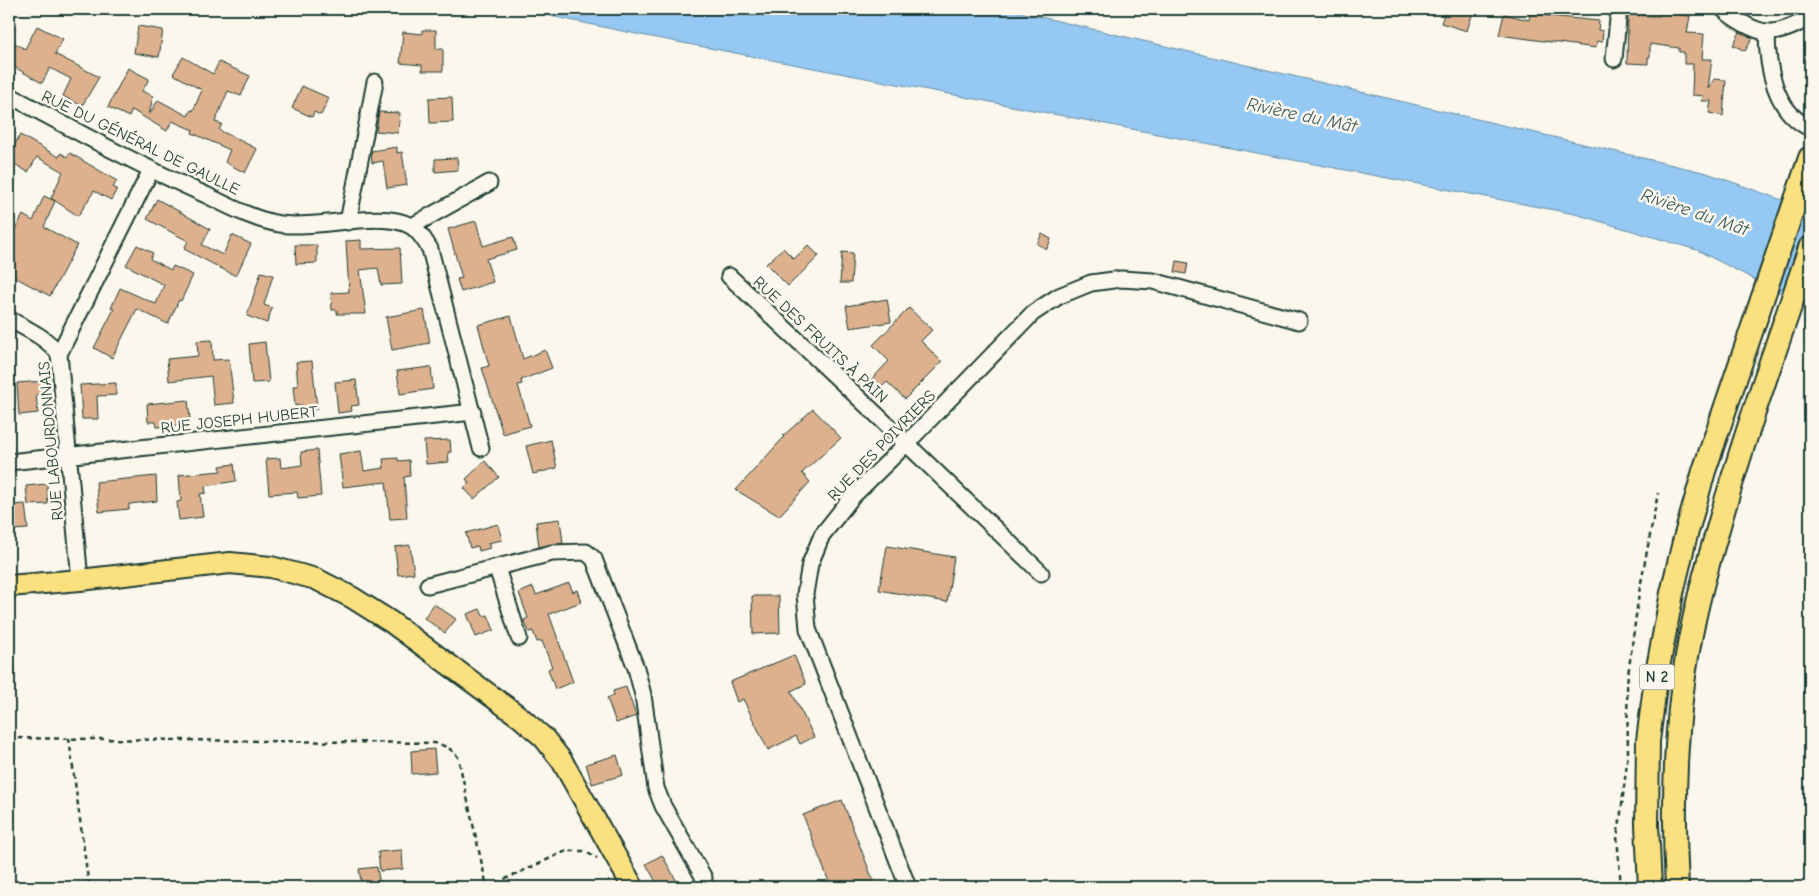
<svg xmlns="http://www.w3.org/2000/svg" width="1819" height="896" font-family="'Comic Neue',sans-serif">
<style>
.water{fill:#95c8f2;stroke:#6690a6}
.building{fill:#ddb18e;stroke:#1f3d34}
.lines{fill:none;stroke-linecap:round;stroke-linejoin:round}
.minor-casing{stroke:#1f3d34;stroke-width:19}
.major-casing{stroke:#1f3d34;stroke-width:24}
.highway-casing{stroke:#1f3d34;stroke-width:26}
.path{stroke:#1f3d34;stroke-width:2.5;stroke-dasharray:5 4;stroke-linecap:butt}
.minor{stroke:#fbf7ec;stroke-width:15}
.major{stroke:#fbe080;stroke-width:20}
.highway{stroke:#fbe080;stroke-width:22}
.labels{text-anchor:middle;stroke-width:5;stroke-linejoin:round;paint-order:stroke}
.shield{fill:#fbf7ec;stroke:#61756b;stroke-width:1}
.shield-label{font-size:15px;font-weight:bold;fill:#1f3d34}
.street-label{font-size:16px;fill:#1f3d34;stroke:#fbf7ec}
.water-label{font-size:18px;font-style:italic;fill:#37595a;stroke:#fbf7ec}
</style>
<rect width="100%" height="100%" fill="#fbf7ec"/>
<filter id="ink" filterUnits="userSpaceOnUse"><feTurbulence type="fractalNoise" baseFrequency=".02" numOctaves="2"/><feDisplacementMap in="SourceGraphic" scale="10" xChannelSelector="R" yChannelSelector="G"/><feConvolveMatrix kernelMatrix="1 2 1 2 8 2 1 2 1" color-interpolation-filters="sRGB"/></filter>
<g filter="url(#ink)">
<path class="water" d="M517,9h490l700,164 103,37v98l-113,-58 -122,-36 -934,-179z"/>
<g class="building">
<path d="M1446,9h28l-7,22 -26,-8z"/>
<path d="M1660,12l30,4 -3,17 17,1 -2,25h10l-4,30 6,-10 12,1 -3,36 -14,-3 2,-12h-10l3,-5 -12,-1 1,-31h-9v-12h-5v-4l-29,-4v13h-2v7l-21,-1 1,-48 31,1z"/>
<path d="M1504,14l25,6 1,-6 69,7 -1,9 5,1 -1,11 -5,-1 -1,7 -97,-13z"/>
<path d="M37,26l26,13 -8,15 44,23 -17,29 -19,-10 8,-17 -21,-11 -8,15 -33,-19v-24l16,9z"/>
<path d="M138,26l25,4 -4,27 -25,-4z"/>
<path d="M422,30h14v19h7v22h-21v-6l-22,-2 3,-31 19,2z"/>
<path d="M1740,32l13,6 -8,13 -12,-6z"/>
<path d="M183,57l30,17 6,-12 31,14 -9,20 -13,-5 -13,31 7,2 -3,6 38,19 -12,24 -20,-11 5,-12 -38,-17 1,-3 -21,-9 -5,10 -35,-21 -3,7 -21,-10 20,-39 21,11 -7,12 11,5 -4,19 9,-15 30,16 3,-6 2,1 9,-21 -29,-16z"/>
<path d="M302,86l27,12 -8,17 -7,-3 -2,5 -20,-9z"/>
<path d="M452,97l1,25 -23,1 -1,-25z"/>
<path d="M379,112l21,1 -2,20 -22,-2z"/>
<path d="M20,135l39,22 2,-4 6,4 3,-4 47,28 -4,6 4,2 -6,11 -17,-9 -16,25 -27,-18 12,-26 -26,-15 -9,15 -19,-11v-6z"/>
<path d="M397,147v6l5,-1 5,33 -20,3 -4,-27 -11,2 -1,-12z"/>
<path d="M457,158l1,12 -23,2v-13z"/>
<path d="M44,196l11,5 -11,26 33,18 -27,51 -41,-22v-34l14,-25 10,6z"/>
<path d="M157,199l53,30 -8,16 21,10 9,-20 19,9 -15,32 -52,-27 4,-8 -41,-22z"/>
<path d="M476,221l7,25 30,-9 4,13 -31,9 7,23 -32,10 -4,-13 5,-1 -14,-49z"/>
<path d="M1042,234l9,5 -4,10 -10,-5z"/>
<path d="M361,240v9l39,-1 2,36 -21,1 -3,-17 -18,2 6,44h-29v-4h-5l-1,-17 18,-1 -3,-51z"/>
<path d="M137,245l16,8 -3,6 21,11 2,-4 20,9 -12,26 -2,-1 -11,24 -31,-15 -25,49 -18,-10 20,-39 -3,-1 9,-20 36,16 8,-19 -38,-20z"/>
<path d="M295,245h22v18l-21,1z"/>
<path d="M808,245l11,11 -31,30 -22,-22 17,-16 11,11z"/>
<path d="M842,252l11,1 -2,30h-11z"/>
<path d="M1177,261l11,2 -2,11 -11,-2z"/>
<path d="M261,272l12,3 -9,30 8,3 -5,15 -20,-7z"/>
<path d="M887,299l4,23 -41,6 -4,-22z"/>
<path d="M909,308l23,22 -11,11 21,21 -37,37 -18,-17 -11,11 -9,-9 22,-23 -16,-16z"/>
<path d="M424,310l6,33 -38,7 -6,-33z"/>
<path d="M511,316l12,43 22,-9 7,18 -31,12 1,4 -4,1 12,41 -27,8 -21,-66 7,-2 -11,-41z"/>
<path d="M212,340l1,20 16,-1 5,44 -20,2 -3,-29 -42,5 -2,-22 31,-3 -1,-15z"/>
<path d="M265,342l4,40 -17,1 -3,-39z"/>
<path d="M312,361l5,48 -14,2 -1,-6 -7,1 -2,-20h5l-2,-24z"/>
<path d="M431,367l2,22 -33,5 -3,-23z"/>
<path d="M356,380l3,25 -8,1 1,5 -14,2 -3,-31z"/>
<path d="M44,381l1,13 -9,1 2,18 -19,2 -2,-32z"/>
<path d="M116,383v12l-19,1 1,23h-16l-2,-34z"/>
<path d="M188,400l2,19 -10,1v5l-23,2 -1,-5h-8l-1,-18z"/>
<path d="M813,409l28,29 -39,35 8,9 -31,34 -43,-26 48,-53 -1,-1z"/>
<path d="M450,440l1,12h-3l1,10 -23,2 -2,-23z"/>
<path d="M551,440l6,28 -24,6 -7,-28z"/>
<path d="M317,450l4,46 -23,2 -1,-6 -28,2 -3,-35 14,-1 1,10 21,-3 -1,-13z"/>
<path d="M361,451l3,20 20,-3 -1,-9 15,-1v3l11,-1 1,16 -6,1 3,41 -17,1 -4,-37 -43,5 -4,-33z"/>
<path d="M485,461l14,16 -25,22 -10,-11 5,-5 -3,-4z"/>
<path d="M234,464l2,17 -31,5 1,7 -6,1 3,23 -24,3 -2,-18 4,-1 -2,-26 42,-4 -1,-5z"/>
<path d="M156,476l1,25 -28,3v5l-30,3 -3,-30z"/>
<path d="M47,484l1,20 -20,1 -2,-19z"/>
<path d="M25,504l3,25 -16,1 -3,-25z"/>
<path d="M560,519l3,24 -24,4 -3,-25z"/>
<path d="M498,524l4,16 -14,3 2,5 -11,3 -1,-5 -8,2 -4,-15z"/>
<path d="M410,545l4,28 -16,2 -3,-28z"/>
<path d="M887,546l67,11 -7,45 -68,-12z"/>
<path d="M569,583l4,9 4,-2 4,12 -32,12 24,68 -18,7 -7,-20 4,-2 -10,-26 -5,1 -4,-11 -4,1 -5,-12 4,-2 -9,-25 14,-6 3,8z"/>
<path d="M752,596h27l1,37 -27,1z"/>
<path d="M434,604l22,15 -11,14 -21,-15z"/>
<path d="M480,609l3,7 5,-1 6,15 -18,7 -9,-23z"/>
<path d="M794,655l12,29 -15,7 23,46 -14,7 -4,-8 -28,14 -25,-51 -6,3 -7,-20z"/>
<path d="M626,687l10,29 -20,7 -9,-25 7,-3 -1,-4z"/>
<path d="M434,749l2,23 -24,2 -1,-23z"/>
<path d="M617,755l6,20 -31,9 -6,-20z"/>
<path d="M842,800l29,75 6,12h-46l-28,-72z"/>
<path d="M402,850l1,19 -23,2 -2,-19z"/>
<path d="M662,855l18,32h-21l-13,-23z"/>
<path d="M377,867l3,20h-18l-3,-18z"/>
</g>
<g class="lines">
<defs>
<g id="minor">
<path d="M1723,9c10,9 30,22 44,23 14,1 33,-8 43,-16"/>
<path d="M1767,32c0,36 8,80 43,96"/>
<path d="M1614,59l5,-50"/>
<path d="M9,95c65,35 129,70 197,100 23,11 48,25 74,29 36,6 102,-15 131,2 9,6 14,15 19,23l51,199"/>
<path d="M348,222l27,-140"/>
<path d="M412,226l77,-43"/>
<path d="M729,276l150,141 162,156"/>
<path d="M9,319c18,10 37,18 50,35"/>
<path d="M9,462l464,-50"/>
<path d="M497,568l22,70"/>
<path d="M80,580l-21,-226 92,-184"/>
<path d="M428,585l124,-32 34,-1 8,7 42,109 7,27 13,93 7,18 41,72 -2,9"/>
<path d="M908,887l-100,-258 -3,-35 5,-30 12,-29 30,-38 55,-54 126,-130 26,-17 32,-13 30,-4 32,2 146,40"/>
</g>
<path id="major" d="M9,586l71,-6 150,-17 41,4 45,12 37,19 38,24 129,95 24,21 18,23 71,126"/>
<g id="highway">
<path d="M1650,887l-3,-62 1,-84 8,-63 16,-85 12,-51 20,-71 106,-313"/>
<path d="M1677,887c-5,-89 -2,-180 17,-267 6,-29 14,-57 22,-84 27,-98 62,-193 94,-288"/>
</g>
</defs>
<use href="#minor" class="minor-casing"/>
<use href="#major" class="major-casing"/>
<use href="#highway" class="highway-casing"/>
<g class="path">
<path d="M9,738l425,5c10,2 17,5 24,14l29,130"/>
<path d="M69,738l20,149"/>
<path d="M488,887l78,-36h18l13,7"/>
<path d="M1621,887l-4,-51 3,-15 8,-68 -1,-70 12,-90 19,-100"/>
</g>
<use href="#minor" class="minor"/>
<use href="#major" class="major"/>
<use href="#highway" class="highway"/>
</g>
</g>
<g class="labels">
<rect class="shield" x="1639.5" y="664.5" width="35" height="25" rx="4"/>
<g class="shield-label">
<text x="1657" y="682">N 2</text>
</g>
<g class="street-label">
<text transform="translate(141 142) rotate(26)" y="6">RUE DU GÉNÉRAL DE GAULLE</text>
<text transform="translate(821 339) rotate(43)" y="6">RUE DES FRUITS À PAIN</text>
<text transform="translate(239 419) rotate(-6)" y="6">RUE JOSEPH HUBERT</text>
<text transform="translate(50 441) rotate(-95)" y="6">RUE LABOURDONNAIS</text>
<text transform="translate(881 445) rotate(-46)" y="6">RUE DES POIVRIERS</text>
</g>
<g class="water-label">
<text transform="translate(1302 115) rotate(12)" y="6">Rivière du Mât</text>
<text transform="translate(1695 212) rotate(19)" y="6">Rivière du Mât</text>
</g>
</g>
<rect width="1819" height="896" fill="none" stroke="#fbf7ec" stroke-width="30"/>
<rect x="15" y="15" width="1789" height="866" fill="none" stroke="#1f3d34" stroke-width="2" filter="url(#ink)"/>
</svg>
